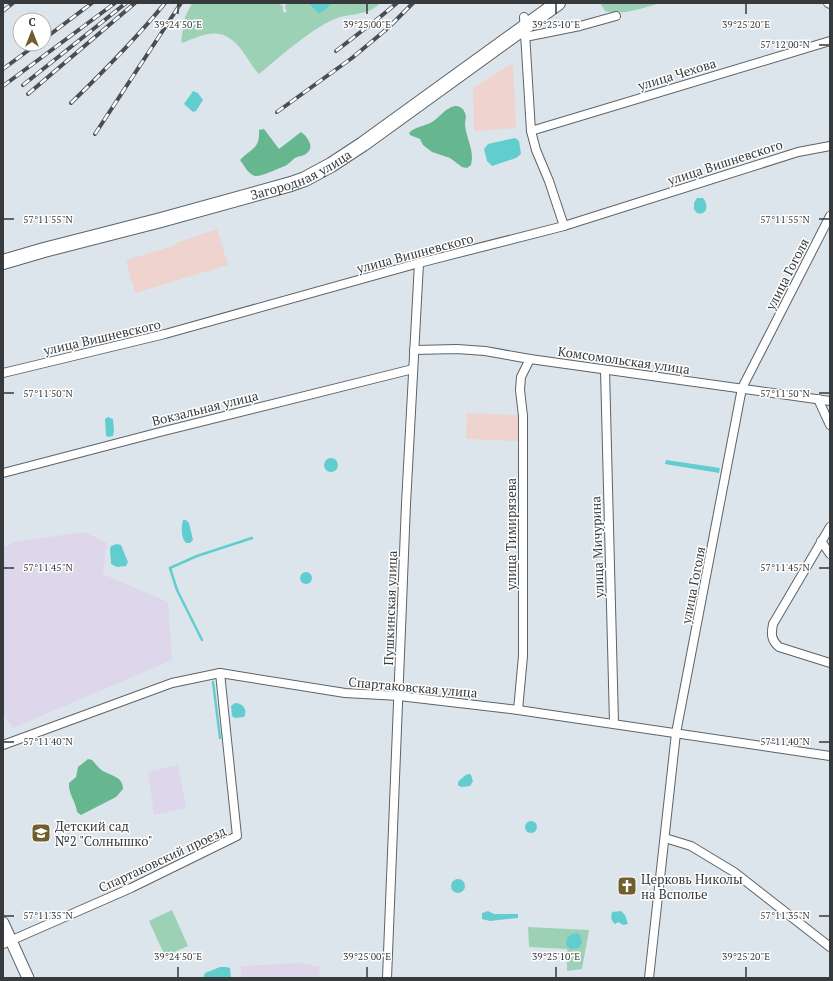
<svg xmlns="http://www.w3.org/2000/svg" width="833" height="981" font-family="'PT Serif',serif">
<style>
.commercial{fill:#eed3cf}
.industrial{fill:#ded6eb}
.green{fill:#9dd1b6}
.forest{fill:#66b790}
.water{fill:#62cdcf}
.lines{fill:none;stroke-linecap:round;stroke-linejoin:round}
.stream{stroke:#62cdcf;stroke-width:2.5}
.street-casing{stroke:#5c6369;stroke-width:10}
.secondary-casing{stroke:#5c6369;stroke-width:13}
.highway-casing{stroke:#5c6369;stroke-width:16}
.street{stroke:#fff;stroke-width:8}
.secondary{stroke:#fff;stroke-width:11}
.highway{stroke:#fff;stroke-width:14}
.rail-casing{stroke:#494e51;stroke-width:4}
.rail{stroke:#fff;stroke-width:2.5;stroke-dasharray:8;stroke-linecap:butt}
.ticks{fill:none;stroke:#363a3d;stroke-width:1.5}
.labels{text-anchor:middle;stroke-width:3;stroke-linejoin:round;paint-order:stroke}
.street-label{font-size:13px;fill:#363a3d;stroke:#fff}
.poi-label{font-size:13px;fill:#363a3d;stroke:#fff;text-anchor:start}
.ticks-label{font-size:10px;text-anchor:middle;fill:#363a3d;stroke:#fff;stroke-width:3;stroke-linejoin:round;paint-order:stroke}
</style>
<rect width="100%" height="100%" fill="#dde5ec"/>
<g class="commercial">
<path d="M513,63l3,65 -42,3 -1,-43z"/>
<path d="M217,229l11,36 -93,28 -9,-33 50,-15v-2z"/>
<path d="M467,413l52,2 -1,26 -52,-2z"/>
</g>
<g class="industrial">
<path d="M84,532l23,11 -4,31 65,28 4,58 -159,68 -10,-14v-166l11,-6z"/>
<path d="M178,765l8,43 -32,7 -6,-43z"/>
<path d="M300,963l21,4 -3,11h-76l-2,-12z"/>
</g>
<g class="green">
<path d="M192,3h86l5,3v5l2,2 2,-2 -2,-3 1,-5h22l11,11 9,-6 3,-5h49c-9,11 -27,11 -40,14 -25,8 -60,40 -81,57 -8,-8 -12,-18 -19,-26 -18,-22 -34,-15 -57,-5l-2,-2 4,-24z"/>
<path d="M600,3h60c-17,5 -38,13 -55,8z"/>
<path d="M172,910l16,36 -23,10 -16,-35z"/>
<path d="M528,927l61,3 -7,39 -15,2v-22l-38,-2z"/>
</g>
<g class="forest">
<path d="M455,106c5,0 8,2 10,7 2,4 0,8 0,12 1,13 10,26 6,40l-4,3 -5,-1 -12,-9 -18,-6 -9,-7 -3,-6 -10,-4 -1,-2c5,-6 16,-7 23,-11 8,-5 13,-14 23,-16z"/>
<path d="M264,129l15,20 22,-17c6,4 14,15 6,21 -3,3 -8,3 -12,5 -3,2 -6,6 -10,8 -6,2 -24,11 -30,10 -7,-2 -11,-11 -15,-16 12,-12 20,-11 19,-30z"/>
<path d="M88,759l4,1c4,4 6,8 11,11 9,5 20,6 20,18l-7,8 -35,18 -4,-3c-1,-11 -9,-18 -8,-29l7,-6 2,-10z"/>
</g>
<g class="water">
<path d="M308,3h23l-3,5 -9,6z"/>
<path d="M193,91l5,2 5,7 -7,11 -3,1 -9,-8z"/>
<path d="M515,138l4,3 2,13 -5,4 -24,8 -5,-5 -3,-12 4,-5z"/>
<path d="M697,198h6c6,7 4,18 -6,15l-3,-4v-6z"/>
<path d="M108,417l5,2 1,11 -1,6 -4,1 -3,-1 -1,-17z"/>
<circle cx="331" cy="465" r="7"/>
<path d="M666,460l54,8 -1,5 -54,-9z"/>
<path d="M183,520h3l3,3 4,17 -3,3h-4c-5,-5 -5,-16 -3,-23z"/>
<path d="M117,544l4,1 7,17 -2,4 -9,1 -6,-3 -1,-15 1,-3z"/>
<circle cx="306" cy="578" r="6"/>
<path d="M235,703c8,0 13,7 9,14l-9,1 -3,-2 -1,-10z"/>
<path d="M470,774l1,1 2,6 -3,5 -9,1 -3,-2v-3c3,-3 7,-8 12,-8z"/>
<circle cx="531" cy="827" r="6"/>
<circle cx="458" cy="886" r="7"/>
<path d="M488,911l6,3h24v4l-28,3 -8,-2v-6z"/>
<path d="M621,911l4,4 3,9 -5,1 -5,-3 -3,2 -2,-2 -2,-4 1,-6z"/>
<path d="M577,933l3,2 2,7 -3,6 -9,1 -4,-4 1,-7 5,-4z"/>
<path d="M220,967h6l4,1 1,10h-28l2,-5z"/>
</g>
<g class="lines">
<g class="stream">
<path d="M202,640l-25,-50 -7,-22 27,-12 55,-18"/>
<path d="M213,682l7,56"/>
</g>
<defs>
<g id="street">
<path d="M828,3l2,1"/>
<path d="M524,17l7,114 5,19 13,31 15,45"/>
<path d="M525,37l55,-11 36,-10"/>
<path d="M531,131l299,-90"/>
<path d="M414,350l43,-1 28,2 45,8 300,42"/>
<path d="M605,370l9,353"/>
<path d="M3,373l162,-39 254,-71 145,-37 234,-74 32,-6"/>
<path d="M818,399l12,26"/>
<path d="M3,473l157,-41 253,-63"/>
<path d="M830,527l-57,97c-2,10 -2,16 6,23l51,16"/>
<path d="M821,541l9,13"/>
<path d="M518,710l5,-54v-240l-3,-26 1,-13 9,-18"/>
<path d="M3,745l169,-62 48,-10 125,20 54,3 119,14 312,46"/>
<path d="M665,838l26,8 43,26 96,75"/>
<path d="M3,944l128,-56 106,-52 -17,-163"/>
<path d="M387,978l19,-474 13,-241"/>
<path d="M649,978l27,-245 66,-345 88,-172"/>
</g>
<path id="secondary" d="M3,923l25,55"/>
<g id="highway">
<path id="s1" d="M3,262l41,-12 117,-30 130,-36 14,-5 26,-14 32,-21 195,-141"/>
</g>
</defs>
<use href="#street" class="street-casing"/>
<use href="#secondary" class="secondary-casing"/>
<use href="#highway" class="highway-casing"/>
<use href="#street" class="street"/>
<use href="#secondary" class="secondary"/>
<use href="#highway" class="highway"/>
<defs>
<g id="rail">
<path d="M3,11l10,-8"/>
<path d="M44,39l48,-36"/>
<path d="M336,51l44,-34 17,-14"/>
<path d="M3,69l34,-25"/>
<path d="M23,85l103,-82"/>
<path d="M3,86l112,-83"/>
<path d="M28,94l107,-91"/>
<path d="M71,103c33,-32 65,-64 94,-100"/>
<path d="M277,112l75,-54 36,-30 25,-25"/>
<path d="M95,134l86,-131"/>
</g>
</defs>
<use href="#rail" class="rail-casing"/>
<use href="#rail" class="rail"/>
</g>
<path class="ticks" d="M178,4v10M367,4v10M556,4v10M746,4v10M819,45h10M4,219h10M819,219h10M4,393h10M819,393h10M4,568h10M819,568h10M4,742h10M819,742h10M4,916h10M819,916h10M178,967v10M367,967v10M556,967v10M746,967v10"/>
<defs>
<symbol id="school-square" viewBox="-11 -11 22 22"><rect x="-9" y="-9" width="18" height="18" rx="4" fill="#715e2d" stroke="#fff"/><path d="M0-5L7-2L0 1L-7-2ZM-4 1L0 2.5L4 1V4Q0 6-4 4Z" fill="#fff"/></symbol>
<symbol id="church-square" viewBox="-11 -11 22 22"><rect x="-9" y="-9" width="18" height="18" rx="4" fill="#715e2d" stroke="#fff"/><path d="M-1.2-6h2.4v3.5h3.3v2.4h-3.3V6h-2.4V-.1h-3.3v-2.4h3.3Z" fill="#fff"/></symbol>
</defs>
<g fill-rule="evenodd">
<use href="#school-square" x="30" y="822" width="22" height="22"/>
<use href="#church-square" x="616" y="875" width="22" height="22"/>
</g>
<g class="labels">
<g class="street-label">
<text transform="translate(677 74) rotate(-17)" y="5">улица Чехова</text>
<text transform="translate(725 162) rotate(-18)" y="5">улица Вишневского</text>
<text dy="5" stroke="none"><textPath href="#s1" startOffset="311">Загородная улица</textPath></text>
<text transform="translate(415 253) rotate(-15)" y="5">улица Вишневского</text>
<text transform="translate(787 274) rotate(-63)" y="5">улица Гоголя</text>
<text transform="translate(102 337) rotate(-13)" y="5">улица Вишневского</text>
<text transform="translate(624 360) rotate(8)" y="5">Комсомольская улица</text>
<text transform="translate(205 408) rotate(-14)" y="5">Вокзальная улица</text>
<text transform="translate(511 534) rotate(-90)" y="5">улица Тимирязева</text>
<text transform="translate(597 547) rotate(-92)" y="5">улица Мичурина</text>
<text transform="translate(693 585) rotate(-79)" y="5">улица Гоголя</text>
<text transform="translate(390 608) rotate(-88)" y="5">Пушкинская улица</text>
<text transform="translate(413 687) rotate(5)" y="5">Спартаковская улица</text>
<text transform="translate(162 859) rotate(-25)" y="5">Спартаковский проезд</text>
</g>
<g class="poi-label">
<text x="55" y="831">Детский сад<tspan x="55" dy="15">№2 "Солнышко"</tspan></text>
<text x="641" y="884">Церковь Николы<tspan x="641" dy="15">на Всполье</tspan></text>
</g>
</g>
<g class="ticks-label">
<text x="178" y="28">39°24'50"E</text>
<text x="367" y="28">39°25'00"E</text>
<text x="556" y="28">39°25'10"E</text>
<text x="746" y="28">39°25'20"E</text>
<text x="785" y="48">57°12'00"N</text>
<text x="48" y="223">57°11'55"N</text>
<text x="785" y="223">57°11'55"N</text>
<text x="48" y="397">57°11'50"N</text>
<text x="785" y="397">57°11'50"N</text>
<text x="48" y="571">57°11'45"N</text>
<text x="785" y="571">57°11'45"N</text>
<text x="48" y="745">57°11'40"N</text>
<text x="785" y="745">57°11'40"N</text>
<text x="48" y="919">57°11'35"N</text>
<text x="785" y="919">57°11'35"N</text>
<text x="178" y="960">39°24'50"E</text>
<text x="367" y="960">39°25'00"E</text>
<text x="556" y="960">39°25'10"E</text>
<text x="746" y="960">39°25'20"E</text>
</g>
<rect width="833" height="981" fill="none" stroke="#363a3d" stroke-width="8"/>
<g transform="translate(32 32)"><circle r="19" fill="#ffffff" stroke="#afb0b1"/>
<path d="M0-3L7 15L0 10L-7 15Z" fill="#715e2d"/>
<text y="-6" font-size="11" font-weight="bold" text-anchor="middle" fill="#363a3d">С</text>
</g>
</svg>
